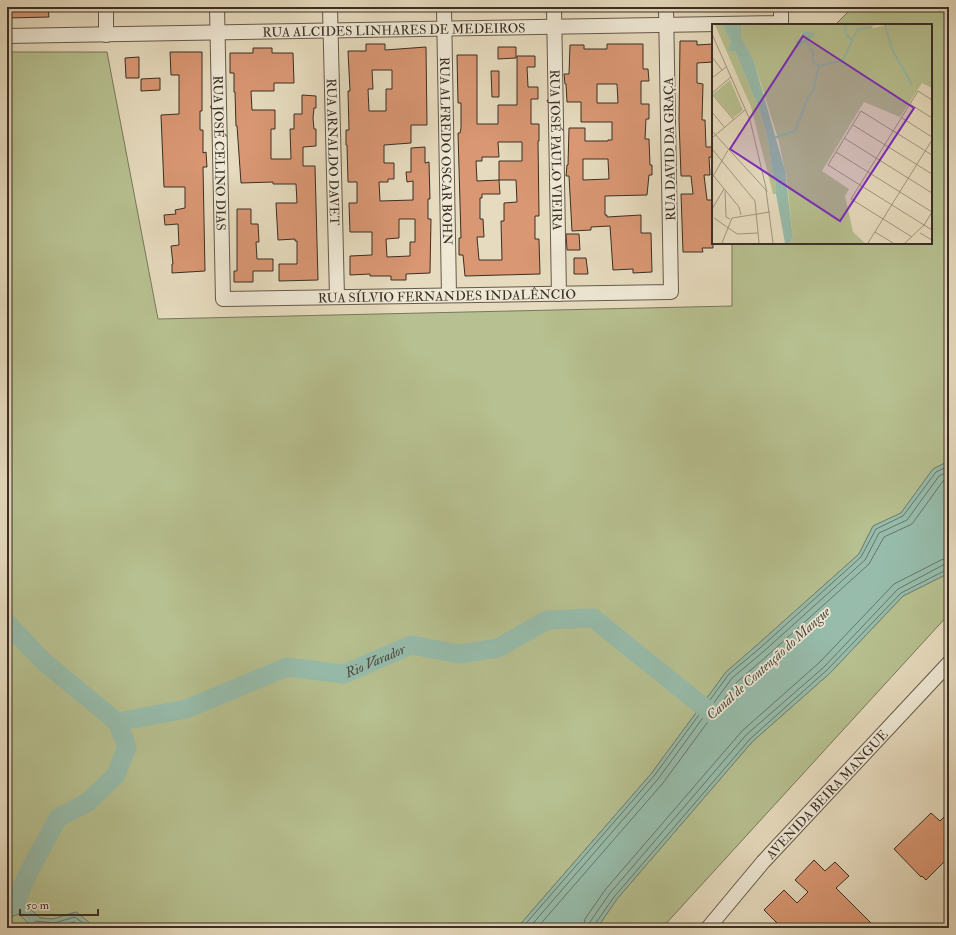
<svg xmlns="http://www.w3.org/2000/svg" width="956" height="935" font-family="'IM FELL Double Pica',serif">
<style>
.green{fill:#b7c090;stroke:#78785b}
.water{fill:#97bcab;stroke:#728476}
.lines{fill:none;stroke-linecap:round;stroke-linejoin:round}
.shore{stroke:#687668;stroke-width:1}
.river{stroke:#97bcab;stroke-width:19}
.building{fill:#d99773;stroke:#3a2f26;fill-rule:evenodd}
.minor-casing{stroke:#655a4c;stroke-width:16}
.minor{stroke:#efe8d5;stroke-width:14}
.labels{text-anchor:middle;stroke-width:3.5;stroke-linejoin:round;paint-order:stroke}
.street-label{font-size:13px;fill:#3a2f26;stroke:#efe8d5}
.water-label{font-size:14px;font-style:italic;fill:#4d4b41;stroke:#efe8d5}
.inset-river{fill:none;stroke:#97bcab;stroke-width:2}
.inset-road{fill:none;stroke:#a19681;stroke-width:1}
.view{fill:#7b2cbf;fill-opacity:0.15;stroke:#7b2cbf;stroke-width:2}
.inset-edge{fill:none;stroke:#3a2f26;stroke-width:2}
</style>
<rect width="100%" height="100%" fill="#e6dbbe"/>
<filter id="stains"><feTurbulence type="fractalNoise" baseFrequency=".005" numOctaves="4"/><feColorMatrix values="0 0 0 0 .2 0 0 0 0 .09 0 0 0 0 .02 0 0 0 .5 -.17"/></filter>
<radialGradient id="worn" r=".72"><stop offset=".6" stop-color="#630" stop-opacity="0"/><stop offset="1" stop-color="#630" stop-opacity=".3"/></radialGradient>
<g class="green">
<path d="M853,7h96v454l-16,8 -32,44 -28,13 -14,28 -102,91 -31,27 -75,102 -134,154h-431l3,-5 -13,-11 -23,7 -13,-1 -22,-21h-11v-845h100l51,267 574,-13v-63h199v-218h-96z"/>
<path d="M949,573v41l-287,314h-65l20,-29 135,-157 78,-69 73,-77z"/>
<path d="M19,914l14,14h-26v-10z"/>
</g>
<g class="water">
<path d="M949,461v112l-46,23 -73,77 -78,69 -135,157 -20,29h-80l134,-154 75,-102 31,-27 102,-91 14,-28 28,-13 32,-44z"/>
<path d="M7,897h11l22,21 13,1 23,-7 14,11 -4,5h-53l-14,-14 -12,4z"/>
</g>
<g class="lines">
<g class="shore">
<path d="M36,928l-2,-5 2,-2 18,2 21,-6 8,6v5"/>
<path d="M41,928h13l20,-6 3,3 1,3"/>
<path d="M522,928l132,-152 75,-102 31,-26 101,-91 15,-28 27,-13 33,-44 13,-6"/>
<path d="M529,928l129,-149 74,-101 31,-26 102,-92 14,-27 28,-13 32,-44 10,-5"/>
<path d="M537,928l126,-145 74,-101 30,-26 102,-92 15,-27 28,-13 31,-43 6,-3"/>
<path d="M583,928l2,-9 20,-29 137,-159 78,-69 74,-78 47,-24 8,-2"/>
<path d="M589,928l1,-6 20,-29 136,-158 78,-68 74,-78 45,-24 6,-1"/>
<path d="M594,928l1,-4 19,-27 136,-158 77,-69 74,-77 45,-23 3,-1"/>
</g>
<g class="river">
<path id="s1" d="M7,623l36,38 74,61 69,-13 101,-42 57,7 67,-29 49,9 38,-6 49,-28 46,-2 128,103"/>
<path d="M18,897l10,-24 30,-55 30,-16 28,-27 11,-28 -10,-25"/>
</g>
</g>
<g class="building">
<path d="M7,7h41l1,10 -42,1z"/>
<path d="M680,41h17v4l16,-1v18l-16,1v20l6,1 -1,36h3l1,27h7v10h-4l1,18h-6l3,25h5l1,48h-11l1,4h-20l-2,-58h12l-2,-18h-10l-2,-56z"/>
<path d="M366,44h19v6l41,-3 1,78h-16v18l-27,2v18h10v16h-6v3h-9l1,19 33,-1v-19l-6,1 -1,-10h5v-24l14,-1v16l4,-1 1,37h-2v20h3l-1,54 -24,1v6h-15v-4h-21v-2l-20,1v-19l22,-1v-23h-22l-1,-29h8v-21h-9l-1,-37h-1v-15h3l-1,-39h2l-2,-40h18zM372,70h20v19h-6v22h-17l-1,-22h5zM399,219h16v23h-5v14l-23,1 -1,-18 13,-1z"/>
<path d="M607,44h36v25h5l1,12h-8v23h8v15h-3l-1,20h4l1,26h2v10h-3l-2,20 -42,1v19h2v2l34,-2v18h10l1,39 -19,1v-4l-20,1 -3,-44 -19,1v3l-19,1 -3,-55h-3l1,-11h1l1,-37h16v13h23v-1h4v-18h-31v-20h-14l-1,-18h-1l-1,-10h5l1,-29h14v4h23zM597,84h20l1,19h-21zM583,159h25l1,20 -26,1z"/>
<path d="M498,47h18v11l-18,1z"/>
<path d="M253,48h19v5h21l1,30h-20v8h-23l1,19h23v19h-4v30h20l-1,-30h4v-15h8v-19l14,1v12h-2l-1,10 1,11h2v17l-13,1v19h12l3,114 -39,1v-17h18v-23h-2v-2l-17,1 -2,-37h21l-1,-19h-23v-2l-32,1 -4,-57h-1l-1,-34h-1v-19h-4v-20h23z"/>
<path d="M170,52h32v59h-2v19h3v23l3,-1 1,15h-4l2,104 -33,2v-9h1l-2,-18 8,-1 -1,-21 -13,1 -1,-10 12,-1 -1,-4 10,-2v-21h-21l-3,-72 18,-1v-39h-8z"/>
<path d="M457,55h20v69h21v-19h19v-49h18v11h-8l1,20h10v12h-7v25h8v17h-1l1,75h-4v23h4l1,35 -75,2 -2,-21h-4v-17h2l-3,-105h2l1,-5v-25h-3zM498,142h24v19h-23v19h17l1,22 -13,1v18h-3l1,39h-23l-2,-23h7l-1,-18h-3v-21h2v-4h18l-1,-14 -22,1 -1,-20h6v-4h17z"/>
<path d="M139,57v21h-13l-1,-20z"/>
<path d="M491,71h8v26h-7z"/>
<path d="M160,78v12l-19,1v-12z"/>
<path d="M237,209h14v15h7l1,18h-3l1,17h16v12h-20v11h-19v-11h3z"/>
<path d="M566,234h13l1,16h-13z"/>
<path d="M574,258h12l2,16h-14z"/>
<path d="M949,812v45l-23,23 -4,-4 -1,1 -27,-28 37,-36 9,8z"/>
<path d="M814,860l11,11 10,-9 14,14 -13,12 40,40h-94l-18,-18 20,-20 13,13 11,-11 -13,-12z"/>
</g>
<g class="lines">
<defs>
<g id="minor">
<path d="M106,7v28"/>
<path id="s2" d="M217,7l6,292 448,-7 -5,-285"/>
<path id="s3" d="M330,7l7,290"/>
<path id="s4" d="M444,7l5,288"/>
<path id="s5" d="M554,7l5,287"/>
<path id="s6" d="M7,36l774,-13v-16"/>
<path id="s7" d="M708,928l55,-66 186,-199"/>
</g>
</defs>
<use href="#minor" class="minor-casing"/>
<use href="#minor" class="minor"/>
</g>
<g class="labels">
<g class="street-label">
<text dy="5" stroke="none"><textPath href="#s6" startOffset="387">RUA ALCIDES LINHARES DE MEDEIROS</textPath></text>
<text transform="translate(669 149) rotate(-91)" y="5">RUA DAVID DA GRAÇA</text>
<text dy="5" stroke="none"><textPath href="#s5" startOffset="143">RUA JOSÉ PAULO VIEIRA</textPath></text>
<text dy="5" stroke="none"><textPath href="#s4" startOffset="144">RUA ALFREDO OSCAR BOHN</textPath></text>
<text dy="5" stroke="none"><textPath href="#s3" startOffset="145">RUA ARNALDO DAVET</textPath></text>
<text dy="5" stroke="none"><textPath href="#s2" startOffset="146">RUA JOSÉ CELINO DIAS</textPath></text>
<text dy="5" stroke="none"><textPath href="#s2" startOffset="516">RUA SÍLVIO FERNANDES INDALÊNCIO</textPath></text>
<text dy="5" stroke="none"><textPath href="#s7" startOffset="179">AVENIDA BEIRA MANGUE</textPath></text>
</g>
<g class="water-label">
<text dy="5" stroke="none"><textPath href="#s1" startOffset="419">Rio Varador</textPath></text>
<text transform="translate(768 663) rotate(-42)" y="5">Canal de Contenção do Mangue</text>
</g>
</g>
<g transform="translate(712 24)">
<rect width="220" height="220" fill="#e6dbbe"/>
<path d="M3,1h7l9,17v8l4,1 25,61 8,28 5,37 3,3v14h-3l-22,-87zM29,1h135l-6,2 4,1 12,-3h46v63l-10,-5 -22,34 -36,-15 -42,69 27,18 -4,7 8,36 12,11h-76l4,-5 -6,-56 -8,-40 -25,-81 -13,-24zM91,7l9,2 -1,6 -1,-2 -8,5 -4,6v-7l6,-1v-5l-5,2zM18,56l13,30 -10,8 -20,-24z" fill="#b7c090" fill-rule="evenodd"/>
<path d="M10,1h19v12l13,24 31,110 8,67 -4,5h-4l-9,-49v-14l-3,-3 -5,-37 -8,-28 -25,-61h-7l3,-9zM91,7l12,2 -4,6 -1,-1 -12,10 -3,-7 9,-1 1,-3h-9l5,-1z" fill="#97bcab"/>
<path class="inset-river" d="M133,1l1,9 6,6M173,1l7,24 20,36M94,17l7,11v10l6,4M62,114l21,-7 13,-34 5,-6 6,-25 24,-6 14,-30 15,-3"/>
<path class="inset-road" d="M0,10l38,86 17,72M0,33l10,13M0,54l14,-11M0,69l19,-16M0,70l22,26M198,80l22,14M0,88l13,16M190,94l30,19M141,101l79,49M0,107l54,59 7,53M0,114l33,-28M132,114l88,55M0,125l43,52 4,42M124,128l96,60M220,131l-71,-44 -33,54 104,65M0,150l27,33 2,8M0,154l16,-28M13,167l1,26 4,2M0,185l12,-20M2,194l23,16 21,-1M163,208l18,11M208,209l12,7M200,213l-61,-38 67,-108 14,9M10,219l10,-25 38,-6M156,219l64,-103M193,219l19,-18 8,-13"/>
<path class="view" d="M91,12l111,72 -74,113 -110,-72z"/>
<rect width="220" height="220" class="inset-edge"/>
</g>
<rect width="956" height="935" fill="none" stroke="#e6dbbe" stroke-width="24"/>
<rect x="8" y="8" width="940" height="919" fill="none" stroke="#3a2f26" stroke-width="2"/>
<rect x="12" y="12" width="932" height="911" fill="none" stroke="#3a2f26"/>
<path d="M20 909v6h78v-6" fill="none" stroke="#3a2f26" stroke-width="2"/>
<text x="26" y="909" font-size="12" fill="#3a2f26" stroke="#efe8d5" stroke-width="3" paint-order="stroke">50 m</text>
<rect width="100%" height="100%" filter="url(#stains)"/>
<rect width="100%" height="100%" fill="url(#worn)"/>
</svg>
